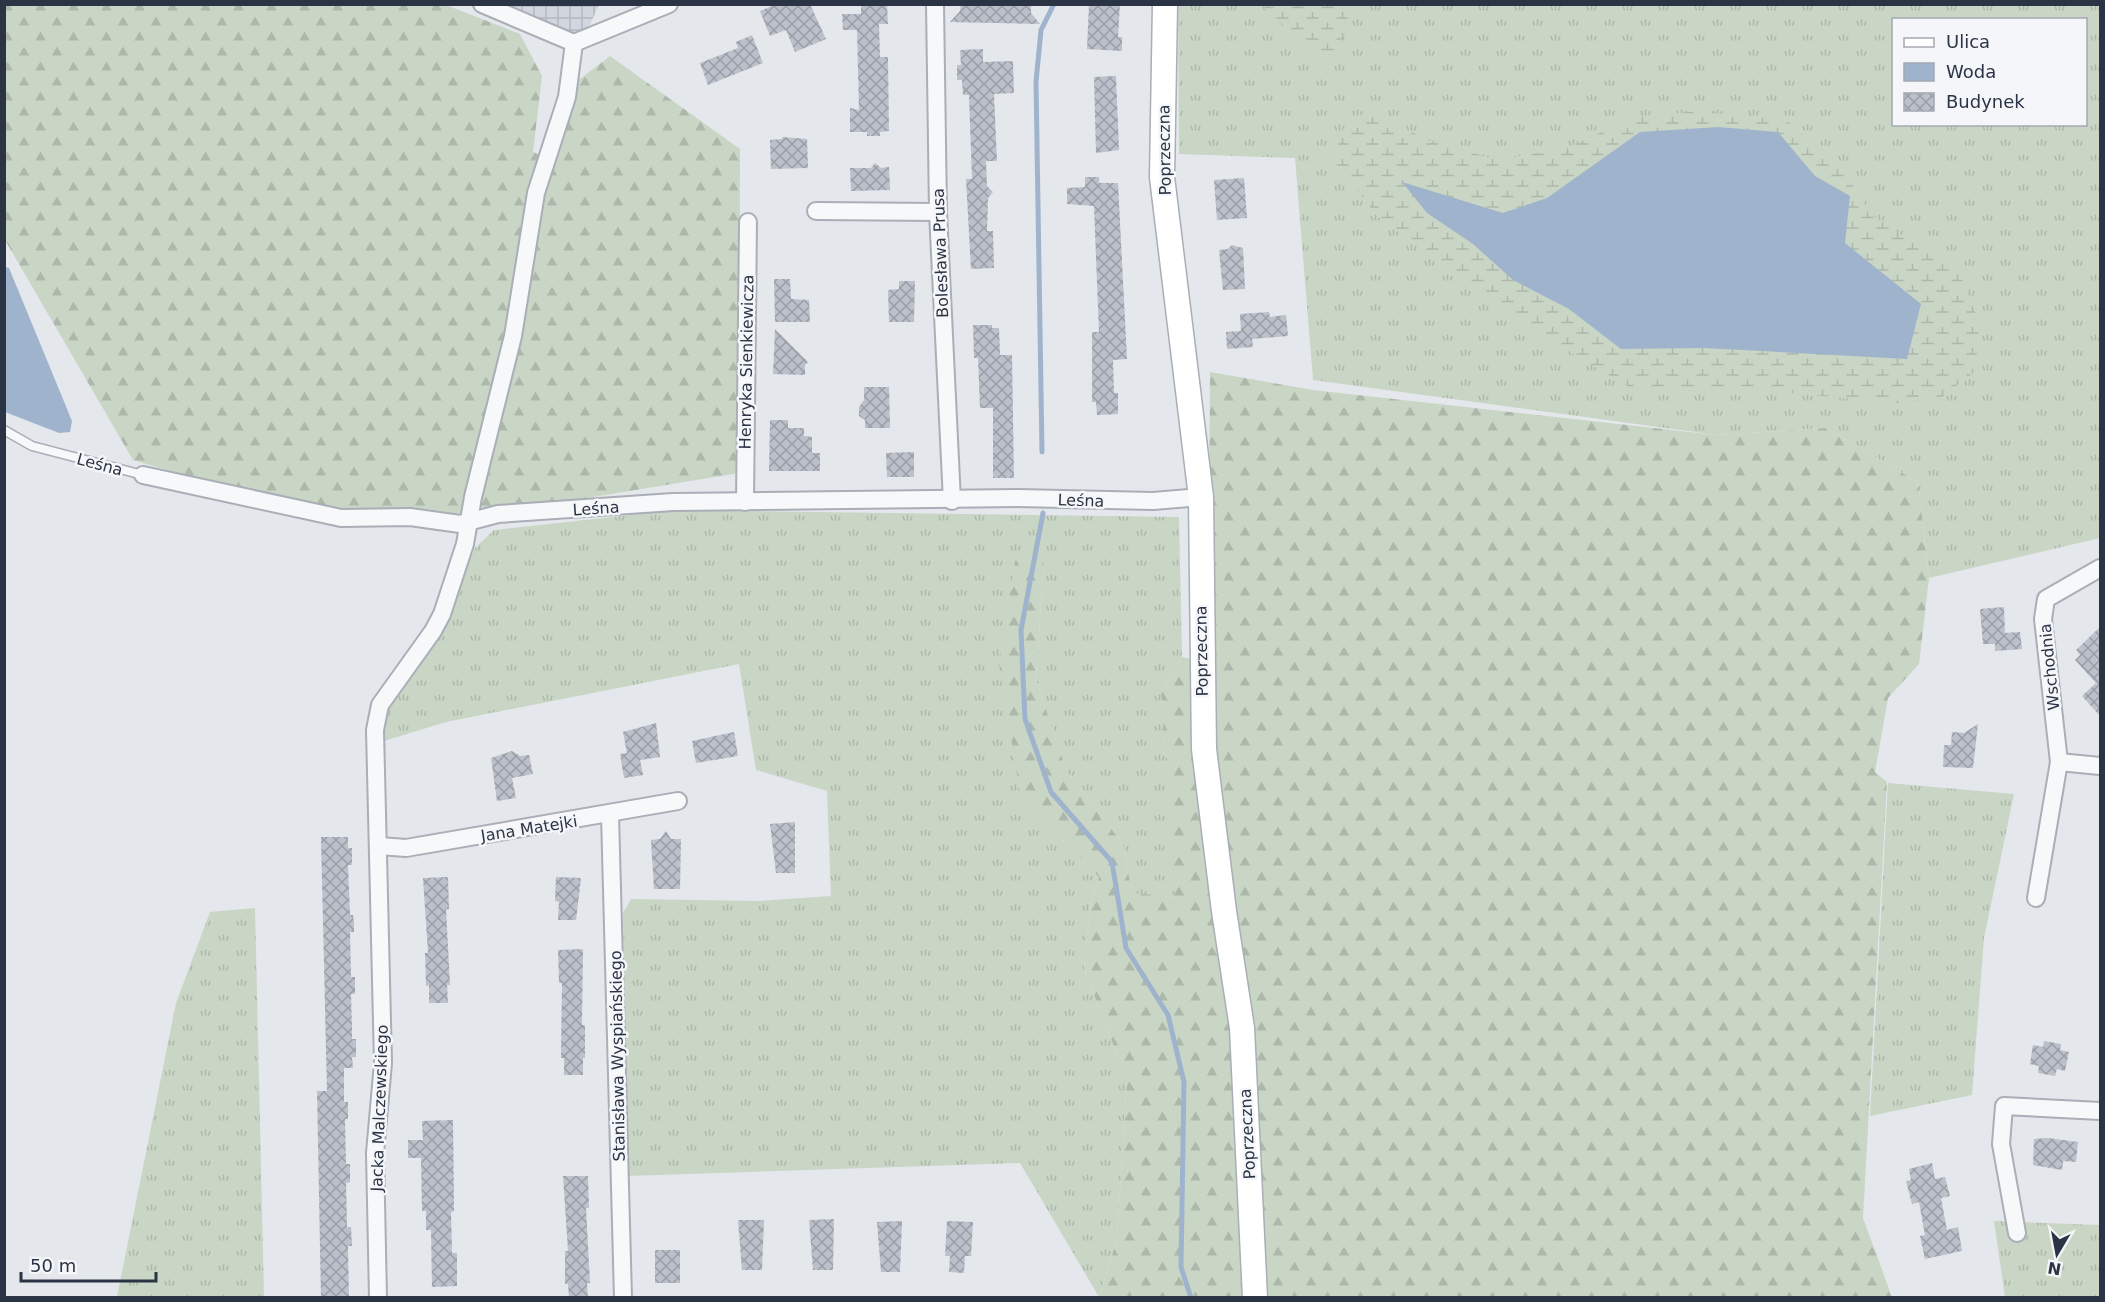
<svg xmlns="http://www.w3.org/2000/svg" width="2105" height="1302" font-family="'DejaVu Sans',sans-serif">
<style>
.industrial{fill:url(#industrial-grid)}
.grass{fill:url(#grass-tufts);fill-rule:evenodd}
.forest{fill:url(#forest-firs)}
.wetland{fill:url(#wetland-marsh)}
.water{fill:#9fb4cc}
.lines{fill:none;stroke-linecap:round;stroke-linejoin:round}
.stream{stroke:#9fb4cc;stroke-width:5}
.building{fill:url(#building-cross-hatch)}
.lane-casing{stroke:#a9aeb7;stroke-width:11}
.street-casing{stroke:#a9aeb7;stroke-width:20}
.secondary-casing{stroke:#a9aeb7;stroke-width:27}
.lane{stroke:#f7f8fa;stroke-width:8}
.street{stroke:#f7f8fa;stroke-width:16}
.secondary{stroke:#fff;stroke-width:24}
.labels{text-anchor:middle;stroke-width:5;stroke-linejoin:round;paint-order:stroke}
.street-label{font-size:16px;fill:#2b3445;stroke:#f4f6f9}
</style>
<defs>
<pattern id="industrial-grid" width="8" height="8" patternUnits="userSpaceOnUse" patternTransform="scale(1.5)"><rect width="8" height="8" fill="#d2d6de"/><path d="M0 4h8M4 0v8" fill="none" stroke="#b4b8c0"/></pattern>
<pattern id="grass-tufts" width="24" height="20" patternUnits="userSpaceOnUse" patternTransform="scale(1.5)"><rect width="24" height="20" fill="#c9d6c5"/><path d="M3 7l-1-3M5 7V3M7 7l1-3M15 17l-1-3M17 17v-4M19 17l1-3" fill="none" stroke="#adb8ab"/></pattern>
<pattern id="forest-firs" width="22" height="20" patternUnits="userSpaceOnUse" patternTransform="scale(1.5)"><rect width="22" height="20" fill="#c9d6c5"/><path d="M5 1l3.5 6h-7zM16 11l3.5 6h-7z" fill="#adb8ab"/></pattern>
<pattern id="wetland-marsh" width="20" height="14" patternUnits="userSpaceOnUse" patternTransform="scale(1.5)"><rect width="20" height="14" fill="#c9d6c5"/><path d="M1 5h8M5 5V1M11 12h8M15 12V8" fill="none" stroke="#adb8ab"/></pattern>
<pattern id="building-cross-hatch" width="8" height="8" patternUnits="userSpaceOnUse" patternTransform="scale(1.5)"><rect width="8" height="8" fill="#bbc0ca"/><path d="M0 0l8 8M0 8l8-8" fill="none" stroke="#989da6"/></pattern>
</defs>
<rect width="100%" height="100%" fill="#e4e7ec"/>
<path class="industrial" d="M480,5h119l-14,30 -16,6z"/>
<g class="grass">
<path d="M1178,5h922v533l-171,40 -11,-96 -93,-54 -108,7 -404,-55 -18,-222 -116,-4zM1894,20h192v104h-192z"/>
<path d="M676,510l503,7 3,140 -21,35 15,205 -44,-3 -9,-50 -57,-74 -30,-91 8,-121 -23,241 78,78 -9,29 -6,63 43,111 -10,159 -18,58 -79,-134 -393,13 -4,-263 8,-14 128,2 72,-5 -4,-105 -71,-21 -17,-106 -293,58 -62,19v-23l8,-15 43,-64 40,-91 19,-18z"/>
<path d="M1888,783l126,11 -30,144 -12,157 -102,21z"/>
<path d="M255,908l9,389h-147l59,-294 34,-91z"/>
<path d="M1994,1221l106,4v72h-95z"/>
</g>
<g class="forest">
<path d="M4,5h442l74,29 22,42 -9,76 19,7 24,-77 34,-26 130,93 -1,324 -219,36 -57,-3 -1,18 -35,4 -128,-19 -166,-49 -128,-220z"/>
<path d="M1210,372l103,18 404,45 108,-7 93,54 11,96 -10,86 -31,34 -13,74 12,10 -24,436 29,79h-793l18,-58 10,-159 -43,-111 6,-63 9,-29 -78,-78 -22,-135 16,-103 29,-4 -8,122 30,91 57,74 9,49 43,4 -14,-205 21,-35 26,6z"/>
</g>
<g class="wetland">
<path d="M1262,5h85l1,25 -24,34z"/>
<path d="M1368,110l62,31 68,19 71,-13 64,-30 66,-6 87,9 54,46 31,48 33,23 53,30 24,60 -7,45 -32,25 -45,6 -141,-13 -124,-1 -120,-72 -135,-101 -44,-56 10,-31z"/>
</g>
<g class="water">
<path d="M1718,127l60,5 37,44 35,20 -5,47 76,61 -14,55 -203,-11 -83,1 -52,-40 -56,-29 -40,-36 -46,-31 -25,-31 101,31 44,-15 93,-66z"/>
<path d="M5,267l4,1 63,153 -2,11 -11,1 -54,-21z"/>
</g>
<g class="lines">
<g class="stream">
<path d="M1042,452l-6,-370 5,-52 13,-26"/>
<path d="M1043,513l-22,117 4,89 26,73 61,70 14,86 42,67 16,67 -3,185 10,31"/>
</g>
</g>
<g class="building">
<path d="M776,4h34l16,35 -31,13 -9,-22 -16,6 -10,-25z"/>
<path d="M861,4h26l1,20h-9l1,33h8l1,74 -9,1v4h-13v-4h-17v-24l9,2 -2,-80h-14l-1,-16h19z"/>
<path d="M961,4h70v9l9,11 -90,-2 10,-11z"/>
<path d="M1089,4h31l-2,33h4v14l-35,-2z"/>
<path d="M752,35l11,28 -55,22 -8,-22 38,-15 -2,-6z"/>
<path d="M983,49v13l30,-1 1,32 -20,1 3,67h-11l1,25 6,6 -5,6 -1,33h6l1,37 -23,1 -5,-90h6l-3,-84h-6l-1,-15h-5v-15h4l-1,-15z"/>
<path d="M1116,76l3,74 -23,3 -2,-76z"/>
<path d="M782,137l25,2 1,29 -37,1 -1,-29 12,-1z"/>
<path d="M875,163l6,5 8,-1 1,23 -39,1 -1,-23h21z"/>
<path d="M1085,177h14v6h19l9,176 -14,1 1,33h4v21l-21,1 -1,-13h-4v-70h7l-5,-126 -27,-2v-16l18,-1z"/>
<path d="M1244,178l3,40 -30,2 -3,-40z"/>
<path d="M1232,245l11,3 2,41 -22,1 -4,-40 9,-1z"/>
<path d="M774,279h16l1,20 18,1 1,22h-35z"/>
<path d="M899,281h16l-1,41h-25l-1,-32 11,-1z"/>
<path d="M1269,312l1,5 16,-2 2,21 -36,3 1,8 -26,2 -1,-17 15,-1 -1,-17z"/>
<path d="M973,325h19v3h7l1,27h12l2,123h-21v-70h-13l-2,-50h-4z"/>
<path d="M775,329l33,33 -3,3v10l-32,-1z"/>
<path d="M864,387h25l1,41h-25v-8l-6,-4v-9l5,-7z"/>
<path d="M770,420h18v8h16v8l8,1v16h8v18h-51z"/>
<path d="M914,452v25h-27l-1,-24z"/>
<path d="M2004,607l1,26 15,-1 2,17 -27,2v-7h-12l-3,-35z"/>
<path d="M2100,627v89l-18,-20 14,-13 -21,-23 5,-5 -4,-5z"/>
<path d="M656,723l4,34 -20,3 3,15 -19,3 -4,-24 7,-1 -4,-21z"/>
<path d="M1978,724l-5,44 -30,-1 1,-22h7l1,-13 12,1z"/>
<path d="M734,732l4,24 -42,7 -4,-22z"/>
<path d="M512,751l8,5 9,-1 4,19 -21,4 4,20 -19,3 -6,-43z"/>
<path d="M795,822v51h-19l-6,-49z"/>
<path d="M666,831l5,8h10l-1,50h-26l-3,-49 9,-1z"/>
<path d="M321,837h27v11h4v17h-4l2,50h3l1,8v9h-4l1,45h4v17h-4l1,34v11h4v18h-4l1,11h-9v34h4v17h-3l1,45h4v18l-4,1 1,44h4l1,19h-4l1,52h-28l-4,-207h10z"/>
<path d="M448,877l1,33 -3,-1 4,76h-3l1,18h-19v-18l-3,1 -1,-33h3l-5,-75z"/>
<path d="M556,877l25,1 -5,42h-18l1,-18 -4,-1z"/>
<path d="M583,949l-1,76h3v33h-2v17h-19v-17h-3l1,-75h-3l-1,-33z"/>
<path d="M2044,1041l17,3 -1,6 9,2 -4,19 -8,-2 -2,7 -17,-3 1,-7 -9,-2 3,-19 10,2z"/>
<path d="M453,1120l1,91 -3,1 1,41h5v33l-25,1 -1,-57h-5v-19h-4l-1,-53h-13v-18h15l-1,-19z"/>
<path d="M2048,1138l30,4 -2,20 -13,-1 -1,9 -29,-5 1,-26z"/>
<path d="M1932,1163l3,16 10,-2 5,19 -9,2 6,32 11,-3 4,24 -37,8 -5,-23 5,-1 -6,-33 -7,2 -6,-23 5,-1 -2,-11z"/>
<path d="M563,1176h25l1,32h-3l4,75h-3l1,15h-19l-1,-14h-3v-33h3z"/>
<path d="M834,1219l-1,51h-20l-4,-50z"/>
<path d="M738,1220h26l-2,50h-20z"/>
<path d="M902,1221l-2,51h-19l-4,-50z"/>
<path d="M947,1221l26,1 -2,34h-6l-1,17 -15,-1 1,-16h-5z"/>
<rect x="655" y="1250" width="25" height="33"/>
</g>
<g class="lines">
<defs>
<path id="lane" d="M4,430l28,16 111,29"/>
<g id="street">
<path d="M482,4l92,39"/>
<path d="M935,4l3,208 14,289"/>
<path d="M574,43l95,-39"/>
<path d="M816,211l122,1"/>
<path d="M143,475l198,43 69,-1 50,7 38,-10 175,-12 345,-4 135,3 48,-4"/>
<path d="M745,502l3,-280"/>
<path d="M2059,762l41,4"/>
<path d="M610,815l13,483"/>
<path d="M379,846l27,2 272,-47"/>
<path d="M2036,898l23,-136 -16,-143 3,-20 54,-31"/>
<path d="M2017,1233l-16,-89 3,-38 96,5"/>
<path d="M378,1298l-3,-145 8,-90 -8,-333 5,-25 53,-74 9,-17 23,-70 8,-47 40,-161 23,-143 31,-96 7,-54"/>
</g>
<path id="secondary" d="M1165,4l-3,173 39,320 3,252 20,162 18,117 13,270"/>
</defs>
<use href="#lane" class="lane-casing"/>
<use href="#street" class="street-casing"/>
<use href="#secondary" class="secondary-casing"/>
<use href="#lane" class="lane"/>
<use href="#street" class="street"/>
<use href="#secondary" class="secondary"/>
</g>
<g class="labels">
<g class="street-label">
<text transform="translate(1164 150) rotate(-91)" y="6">Poprzeczna</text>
<text transform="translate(940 253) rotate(-92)" y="6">Bolesława Prusa</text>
<text transform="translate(746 362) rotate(-89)" y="6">Henryka Sienkiewicza</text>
<text transform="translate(100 464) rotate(15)" y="6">Leśna</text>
<text transform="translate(1081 500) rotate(2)" y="6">Leśna</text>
<text transform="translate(596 508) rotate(-4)" y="6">Leśna</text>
<text transform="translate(1201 651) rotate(-91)" y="6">Poprzeczna</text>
<text transform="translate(2049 667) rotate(-96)" y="6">Wschodnia</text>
<text transform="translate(529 828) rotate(-9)" y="6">Jana Matejki</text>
<text transform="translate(617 1056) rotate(-91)" y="6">Stanisława Wyspiańskiego</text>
<text transform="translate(379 1108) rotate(-88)" y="6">Jacka Malczewskiego</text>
<text transform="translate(1247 1134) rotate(-93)" y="6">Poprzeczna</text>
</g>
</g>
<rect width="2105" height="1302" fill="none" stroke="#2b3445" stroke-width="12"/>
<rect x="1892" y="18" width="195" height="108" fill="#f4f6f9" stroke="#a4a8b1" stroke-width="1.5"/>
<rect x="1904" y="38" width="30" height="9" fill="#ffffff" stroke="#a4a8b1" stroke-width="1.5"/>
<text x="1946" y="48" font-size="18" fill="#2b3445">Ulica</text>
<rect x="1904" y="63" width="30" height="18" fill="#9fb4cc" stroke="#a4a8b1" stroke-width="1.5"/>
<text x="1946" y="78" font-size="18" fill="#2b3445">Woda</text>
<rect x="1904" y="93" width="30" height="18" fill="url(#building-cross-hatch)" stroke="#a4a8b1" stroke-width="1.5"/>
<text x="1946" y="108" font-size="18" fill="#2b3445">Budynek</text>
<g transform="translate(2057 1254) rotate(190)" stroke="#f4f6f9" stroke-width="4.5" paint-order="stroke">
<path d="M0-4.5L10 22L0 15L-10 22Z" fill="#2b3445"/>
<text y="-9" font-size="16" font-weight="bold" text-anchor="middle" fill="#2b3445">N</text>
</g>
<path d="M21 1272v9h135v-9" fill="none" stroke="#2b3445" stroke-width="3"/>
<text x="30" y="1272" font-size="18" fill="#2b3445" stroke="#f4f6f9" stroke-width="4.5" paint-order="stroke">50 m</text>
</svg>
